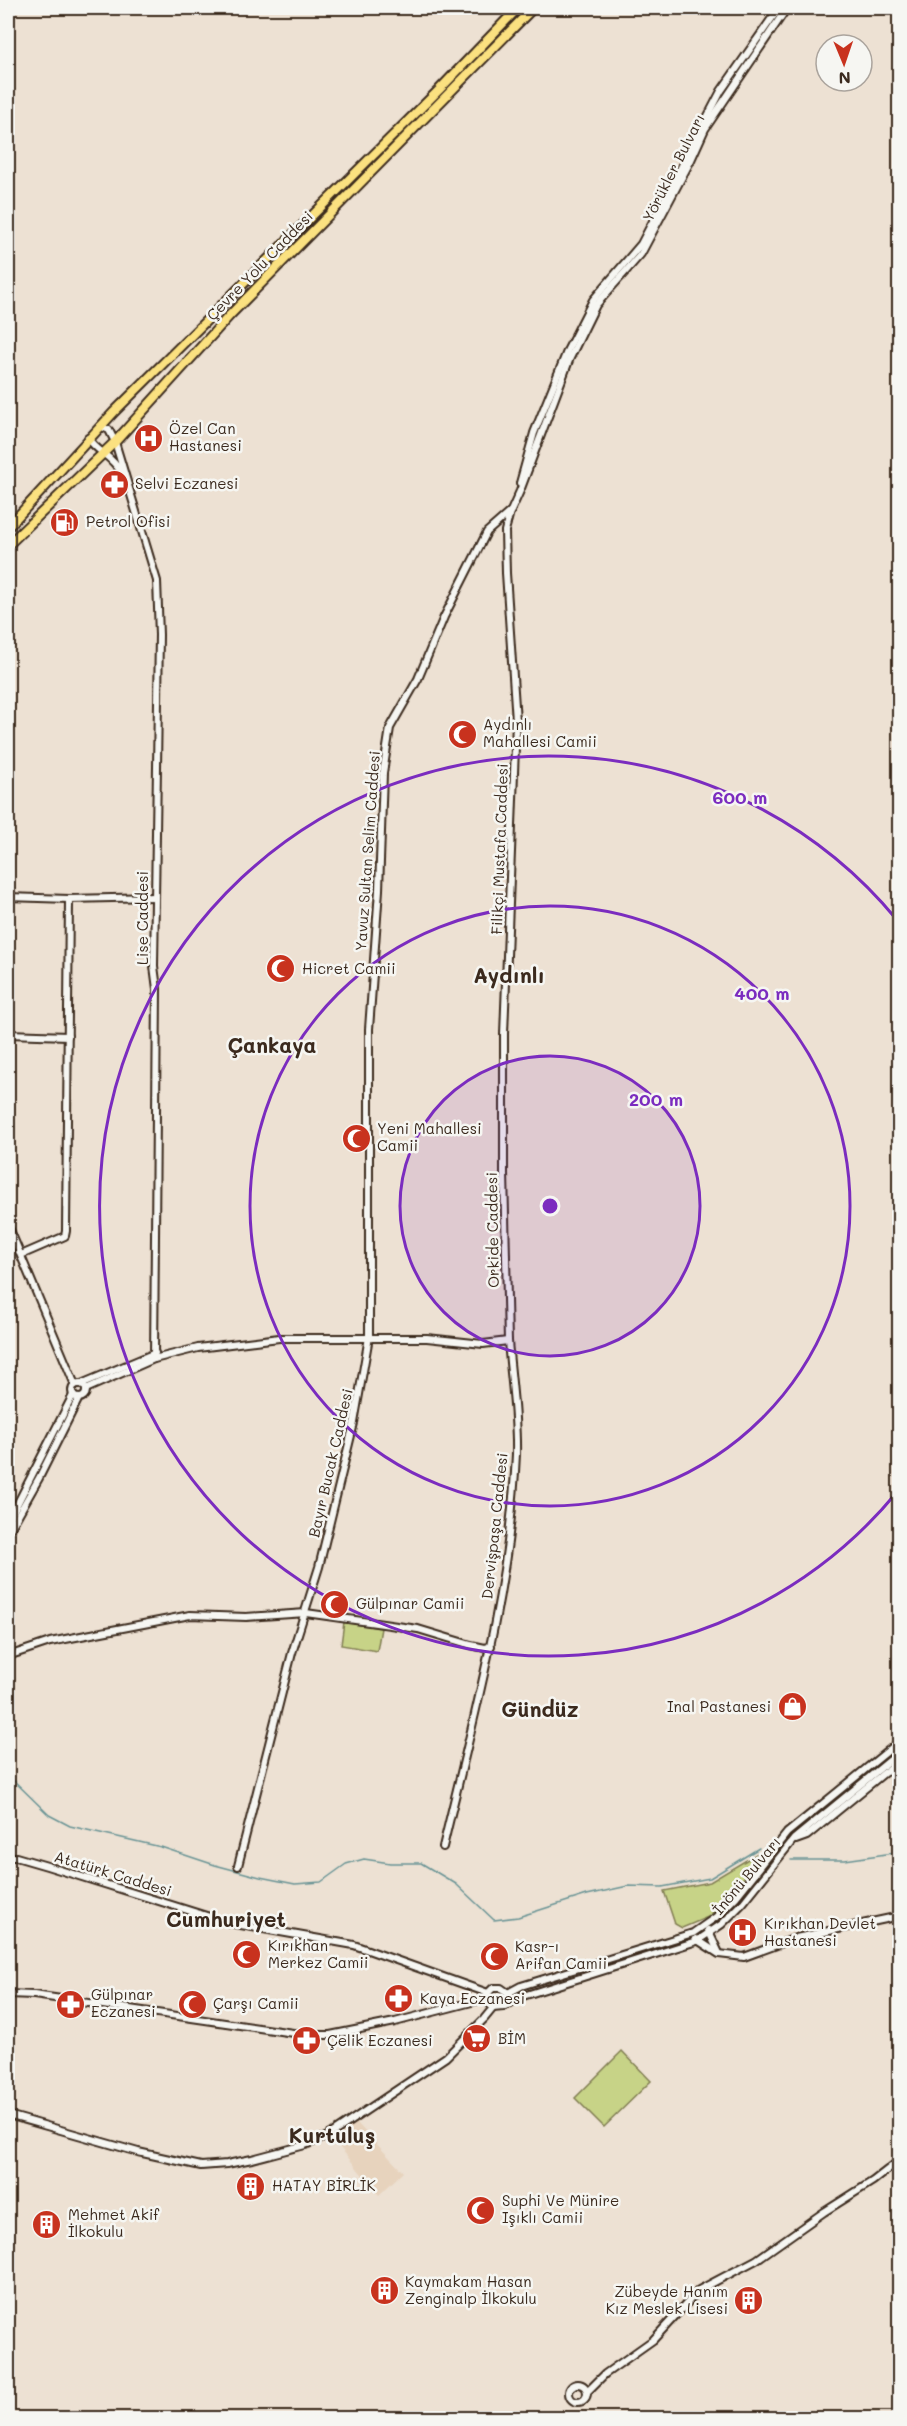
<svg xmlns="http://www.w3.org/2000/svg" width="907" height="2426" font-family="Mali,sans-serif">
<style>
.built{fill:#e7d3bd}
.green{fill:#c7d387;stroke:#817e52;stroke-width:1.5}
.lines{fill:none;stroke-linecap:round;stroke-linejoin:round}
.stream{stroke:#6a9495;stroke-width:1.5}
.secondary-casing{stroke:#3b2a1e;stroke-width:10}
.highway-casing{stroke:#3b2a1e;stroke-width:12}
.secondary{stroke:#f6f6f2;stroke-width:6}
.highway{stroke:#fbe180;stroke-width:8}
.ring{fill:none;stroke:#7b2cbf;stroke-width:3}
.labels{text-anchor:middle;stroke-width:5;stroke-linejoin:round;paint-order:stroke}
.street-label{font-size:15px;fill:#3b2a1e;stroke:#f6f6f2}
.poi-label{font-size:15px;fill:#3b2a1e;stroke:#f6f6f2;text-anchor:start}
.district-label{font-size:21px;font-weight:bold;fill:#3b2a1e;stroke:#f6f6f2}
.centre{fill:#7b2cbf;stroke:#f6f6f2;stroke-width:3}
.ring-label{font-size:18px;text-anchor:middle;font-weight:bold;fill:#7b2cbf;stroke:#f6f6f2;stroke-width:5;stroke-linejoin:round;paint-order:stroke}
</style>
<rect width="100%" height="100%" fill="#ede1d3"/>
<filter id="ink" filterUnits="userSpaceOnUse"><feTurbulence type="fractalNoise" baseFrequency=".0167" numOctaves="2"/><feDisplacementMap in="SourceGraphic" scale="12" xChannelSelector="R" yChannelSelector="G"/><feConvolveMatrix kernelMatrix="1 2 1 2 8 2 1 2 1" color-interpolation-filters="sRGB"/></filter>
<g filter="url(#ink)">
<path class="built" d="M356,2122l47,50 -24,23 -46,-56z"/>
<g class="green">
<path d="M344,1622l37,6 -4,23 -36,-6z"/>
<path d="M758,1853l5,1 -40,49 -15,14 -26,11 -7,-4 -11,-33 46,-9z"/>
<path d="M622,2051l29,30 -47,46 -29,-29z"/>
</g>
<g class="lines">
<g class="stream">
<path d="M8,1775l41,40 21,11 91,21 54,18 45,12 35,7 26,-2 25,-18 18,-5 26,4h31l35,21 38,36 24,-3 69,-22 41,-9 34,1 48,-9 49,-30"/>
<path d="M791,1860h54l55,-8"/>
</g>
<defs>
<g id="secondary">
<path d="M100,426l9,4 6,12 42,139 2,54 -5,331 3,23 -3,370"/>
<path d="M88,438c9,14 24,18 32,33"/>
<path d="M520,483l14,-50 34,-84 25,-49 48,-56 80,-153 58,-83"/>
<path d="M8,897l61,2 86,-2"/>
<path d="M8,1034l60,2"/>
<path d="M8,1225l67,160"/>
<path d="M21,1255l44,-19 1,-5 3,-332"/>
<path d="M81,1384l74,-31"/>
<circle cx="79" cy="1391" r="7"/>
<path d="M86,1389l68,-30 44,-11 81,-10h148l56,6 25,-3"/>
<path d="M8,1522l65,-127"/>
<path d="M8,1533l31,-55 40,-80"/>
<path d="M8,1656l42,-14 140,-27 56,2 60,-4 112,16 53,16 14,3 6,-2"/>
<path d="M796,1840l11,-4 93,-76"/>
<path d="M443,1847c31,-130 67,-259 73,-393 1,-38 -5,-75 -8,-113l-4,-168v-139l12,-313 -10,-148 -1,-42 5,-19"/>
<path d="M8,1857h8l31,9 182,57 125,22 134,48"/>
<path d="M238,1866l54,-213 27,-86 35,-144 15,-86v-308l10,-139 4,-117 7,-45 28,-49 26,-62 43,-85 24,-21 9,-20 50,-133 26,-53 45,-51 50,-94 14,-31 82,-121"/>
<path d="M708,1930l11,23"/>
<path d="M696,1939l23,15 25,3 52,-19 104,-22"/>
<path d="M508,1993l13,-7 172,-53 23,-16 20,-20 51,-64 113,-92"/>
<path d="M8,1994l26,1 273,40h23l65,-13 92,-24"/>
<path d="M503,2007l5,-7v-7l-7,-5h-8l-5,5 -1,8 6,7 10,-1 20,-11 174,-55 25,-17 21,-21 51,-64 106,-87"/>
<path d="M8,2115l130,37 63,14 26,-2 25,-5 53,-14 23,-9 118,-79 38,-38 9,-11"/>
<circle cx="578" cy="2393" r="9"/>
<path d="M587,2392l18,-18 48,-34 46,-50 57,-30 68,-48 49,-31 27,-21"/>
</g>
<g id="highway">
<path d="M8,527l106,-115 325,-322 79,-82"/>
<path d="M8,545l107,-103 115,-127 303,-307"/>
</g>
</defs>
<use href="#secondary" class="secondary-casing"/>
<use href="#highway" class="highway-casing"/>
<use href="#secondary" class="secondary"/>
<use href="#highway" class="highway"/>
</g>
</g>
<circle cx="550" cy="1206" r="150" fill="#7b2cbf" fill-opacity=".12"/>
<g class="ring">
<circle cx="550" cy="1206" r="150"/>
<circle cx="550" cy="1206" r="300"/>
<path d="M897 1492A450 450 0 1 1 897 920"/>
</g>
<defs>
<symbol id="hospital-disc" viewBox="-11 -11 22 22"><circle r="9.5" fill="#c8321e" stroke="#f6f6f2"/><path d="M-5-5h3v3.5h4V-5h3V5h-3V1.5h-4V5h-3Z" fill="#fff"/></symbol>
<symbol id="pharmacy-disc" viewBox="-11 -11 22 22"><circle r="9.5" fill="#c8321e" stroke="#f6f6f2"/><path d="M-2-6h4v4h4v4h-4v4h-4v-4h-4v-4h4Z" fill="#fff"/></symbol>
<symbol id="fuel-disc" viewBox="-11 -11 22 22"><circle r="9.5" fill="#c8321e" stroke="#f6f6f2"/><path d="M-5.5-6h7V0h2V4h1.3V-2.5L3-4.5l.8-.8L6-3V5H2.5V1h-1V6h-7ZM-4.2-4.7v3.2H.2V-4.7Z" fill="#fff"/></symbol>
<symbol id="mosque-disc" viewBox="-11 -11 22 22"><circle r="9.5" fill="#c8321e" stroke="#f6f6f2"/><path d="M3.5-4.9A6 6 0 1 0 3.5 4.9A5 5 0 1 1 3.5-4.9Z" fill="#fff"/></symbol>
<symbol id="shop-disc" viewBox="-11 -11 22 22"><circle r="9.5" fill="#c8321e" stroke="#f6f6f2"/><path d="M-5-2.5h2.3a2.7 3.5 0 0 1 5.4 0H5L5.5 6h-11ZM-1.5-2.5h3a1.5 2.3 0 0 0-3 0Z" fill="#fff"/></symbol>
<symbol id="supermarket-disc" viewBox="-11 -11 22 22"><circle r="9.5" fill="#c8321e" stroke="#f6f6f2"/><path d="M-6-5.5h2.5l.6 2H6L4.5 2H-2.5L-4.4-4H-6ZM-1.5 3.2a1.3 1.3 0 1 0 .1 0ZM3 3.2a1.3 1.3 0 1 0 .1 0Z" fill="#fff"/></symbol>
<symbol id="building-disc" viewBox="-11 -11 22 22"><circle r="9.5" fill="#c8321e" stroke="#f6f6f2"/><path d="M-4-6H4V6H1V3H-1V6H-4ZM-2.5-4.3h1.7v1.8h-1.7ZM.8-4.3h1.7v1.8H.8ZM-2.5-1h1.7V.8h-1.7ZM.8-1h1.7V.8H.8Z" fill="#fff"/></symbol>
</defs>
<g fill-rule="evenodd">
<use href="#hospital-disc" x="132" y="422" width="33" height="33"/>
<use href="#pharmacy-disc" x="98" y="468" width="33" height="33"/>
<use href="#fuel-disc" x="48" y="506" width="33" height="33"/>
<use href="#mosque-disc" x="446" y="718" width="33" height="33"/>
<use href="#mosque-disc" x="264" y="952" width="33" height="33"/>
<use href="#mosque-disc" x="340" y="1122" width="33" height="33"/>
<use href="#mosque-disc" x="318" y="1588" width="33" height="33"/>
<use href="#shop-disc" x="776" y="1690" width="33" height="33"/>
<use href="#hospital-disc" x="726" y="1916" width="33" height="33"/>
<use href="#mosque-disc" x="230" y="1938" width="33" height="33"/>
<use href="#mosque-disc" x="478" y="1940" width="33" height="33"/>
<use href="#pharmacy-disc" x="382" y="1982" width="33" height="33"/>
<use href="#pharmacy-disc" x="54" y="1988" width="33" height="33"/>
<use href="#mosque-disc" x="176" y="1988" width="33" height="33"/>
<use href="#supermarket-disc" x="460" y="2022" width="33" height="33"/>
<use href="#pharmacy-disc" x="290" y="2024" width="33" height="33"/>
<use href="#building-disc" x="234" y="2170" width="33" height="33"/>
<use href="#mosque-disc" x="464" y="2194" width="33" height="33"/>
<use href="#building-disc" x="30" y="2208" width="33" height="33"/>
<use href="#building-disc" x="368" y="2274" width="33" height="33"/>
<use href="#building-disc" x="732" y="2284" width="33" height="33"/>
</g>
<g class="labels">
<g class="street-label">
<text transform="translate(674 168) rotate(-63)" y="5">Yörükler Bulvarı</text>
<text transform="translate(260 266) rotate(-46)" y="5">Çevre Yolu Caddesi</text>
<text transform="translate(500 849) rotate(-88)" y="5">Filikçi Mustafa Caddesi</text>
<text transform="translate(368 851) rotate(-86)" y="5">Yavuz Sultan Selim Caddesi</text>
<text transform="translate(143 918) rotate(-90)" y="5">Lise Caddesi</text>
<text transform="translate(493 1230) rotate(-91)" y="5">Orkide Caddesi</text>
<text transform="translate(331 1463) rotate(-77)" y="5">Bayır Bucak Caddesi</text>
<text transform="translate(495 1526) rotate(-84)" y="5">Dervişpaşa Caddesi</text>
<text transform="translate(113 1874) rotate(17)" y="5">Atatürk Caddesi</text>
<text transform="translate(747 1876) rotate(-50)" y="5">İnönü Bulvarı</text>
</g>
<g class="poi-label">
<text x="169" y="434">Özel Can<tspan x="169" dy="17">Hastanesi</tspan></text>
<text x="135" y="489">Selvi Eczanesi</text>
<text x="86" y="527">Petrol Ofisi</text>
<text x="483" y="730">Aydınlı<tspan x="483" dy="17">Mahallesi Camii</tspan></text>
<text x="302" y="974">Hicret Camii</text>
<text x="377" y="1134">Yeni Mahallesi<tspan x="377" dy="17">Camii</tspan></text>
<text x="356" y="1609">Gülpınar Camii</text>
<text x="771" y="1712" text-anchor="end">Inal Pastanesi</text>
<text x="764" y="1929">Kırıkhan Devlet<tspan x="764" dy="17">Hastanesi</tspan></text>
<text x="268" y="1951">Kırıkhan<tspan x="268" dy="17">Merkez Camii</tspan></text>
<text x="515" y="1952">Kasr-ı<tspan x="515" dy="17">Arifan Camii</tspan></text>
<text x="91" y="2000">Gülpınar<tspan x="91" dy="17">Eczanesi</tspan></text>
<text x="420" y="2004">Kaya Eczanesi</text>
<text x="213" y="2009">Çarşı Camii</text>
<text x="498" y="2044">BİM</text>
<text x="327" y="2046">Çelik Eczanesi</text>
<text x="272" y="2191">HATAY BİRLİK</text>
<text x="502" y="2206">Suphi Ve Münire<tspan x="502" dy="17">Işıklı Camii</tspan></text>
<text x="68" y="2220">Mehmet Akif<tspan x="68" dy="17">İlkokulu</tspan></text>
<text x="405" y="2287">Kaymakam Hasan<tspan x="405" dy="17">Zenginalp İlkokulu</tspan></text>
<text x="728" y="2297" text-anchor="end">Zübeyde Hanım<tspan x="728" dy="17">Kız Meslek Lisesi</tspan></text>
</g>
<g class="district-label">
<text x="509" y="983">Aydınlı</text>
<text x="272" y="1053">Çankaya</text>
<text x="540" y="1717">Gündüz</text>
<text x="226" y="1927">Cumhuriyet</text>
<text x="332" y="2143">Kurtuluş</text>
</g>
</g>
<circle cx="550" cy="1206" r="9" class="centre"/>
<g class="ring-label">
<text x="740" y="804">600 m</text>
<text x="762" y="1000">400 m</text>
<text x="656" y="1106">200 m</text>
</g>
<rect width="907" height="2426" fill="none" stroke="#f6f6f2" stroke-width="30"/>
<rect x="15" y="15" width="877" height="2396" fill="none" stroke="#3b2a1e" stroke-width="2" filter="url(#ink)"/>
<g transform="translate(844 63) rotate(178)"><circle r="28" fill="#f6f6f2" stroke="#aba49d" stroke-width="1.5"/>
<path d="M0-4.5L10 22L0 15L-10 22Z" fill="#c8321e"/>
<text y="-9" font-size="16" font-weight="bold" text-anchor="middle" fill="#3b2a1e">N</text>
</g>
</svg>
